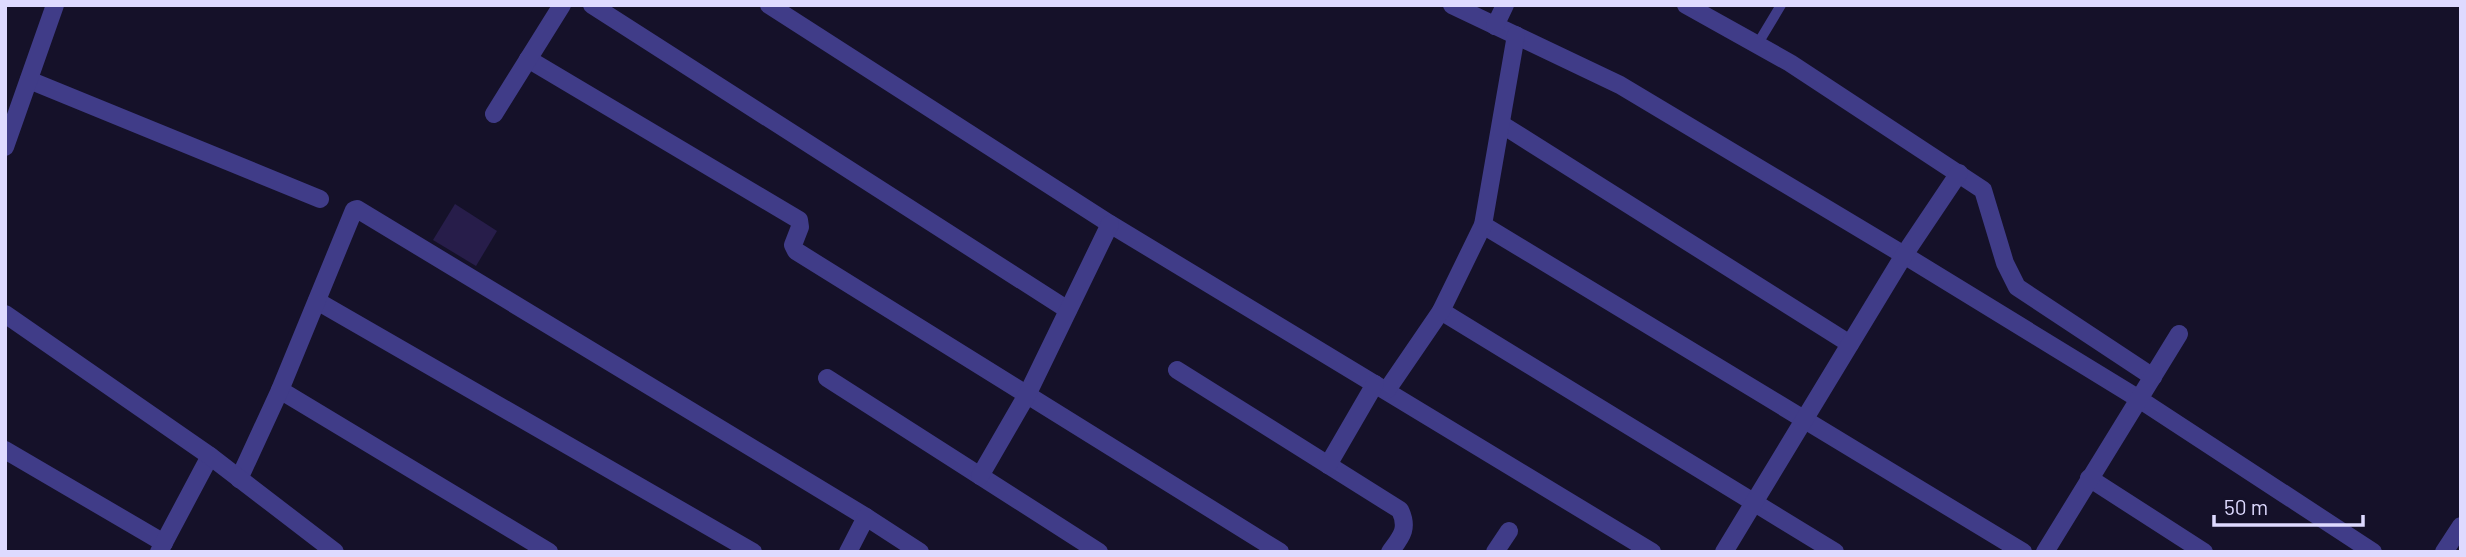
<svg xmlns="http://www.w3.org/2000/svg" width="2466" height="557" font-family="Barlow,sans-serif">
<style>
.building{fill:#271d4a}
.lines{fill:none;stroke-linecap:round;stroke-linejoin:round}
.service{stroke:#403c88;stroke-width:10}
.minor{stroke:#403c88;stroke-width:18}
.tertiary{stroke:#403c88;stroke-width:18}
</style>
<rect width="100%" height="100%" fill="#151129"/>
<path class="building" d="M455,204l42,27 -21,35 -43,-26z"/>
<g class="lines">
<path class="service" d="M1757,45l24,-40"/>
<g class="minor">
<path d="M592,5l476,305"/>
<path d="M769,5l341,219 542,328"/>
<path d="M1452,5l168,80 284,170 235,144 234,153"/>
<path d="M1686,5l104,58 193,127 22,73 12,24 136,90"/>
<path d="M1495,26l10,-21"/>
<path d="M528,59l271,161 1,7 -7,18 3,6 484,301"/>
<path d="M29,80l291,119"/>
<path d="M494,114l68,-109"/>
<path d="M1501,124l349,220"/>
<path d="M1483,225l540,327"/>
<path d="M317,301l436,251"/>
<path d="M1441,311l394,241"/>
<path d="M1177,370l223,140c9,19 1,27 -10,42"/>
<path d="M827,378l272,174"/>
<path d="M280,390l269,162"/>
<path d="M1387,390l54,-79 42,-86 33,-190"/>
<path d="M5,450l159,93"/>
<path d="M1328,465l47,-81"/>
<path d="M980,476l48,-83 82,-169"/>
<path d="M2089,478l115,74"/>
<path d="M239,479l41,-89 74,-180 3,-1 509,308"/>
<path d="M159,552l51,-96"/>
<path d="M848,552l18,-35 54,35"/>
<path d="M1495,552l14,-21"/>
<path d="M1724,552l180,-297 55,-82"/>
<path d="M2045,552l134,-218"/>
<path d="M2444,552l17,-26"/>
</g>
<g class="tertiary">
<path d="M5,147l50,-142"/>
<path d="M5,314l205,142 125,96"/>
</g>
</g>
<rect width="2466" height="557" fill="none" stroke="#dedaff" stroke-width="14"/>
<path d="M2214 515v10h149v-10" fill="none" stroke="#dedaff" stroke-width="3.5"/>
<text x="2224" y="515" font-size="21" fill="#dedaff" stroke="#151129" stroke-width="5" paint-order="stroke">50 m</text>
</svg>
